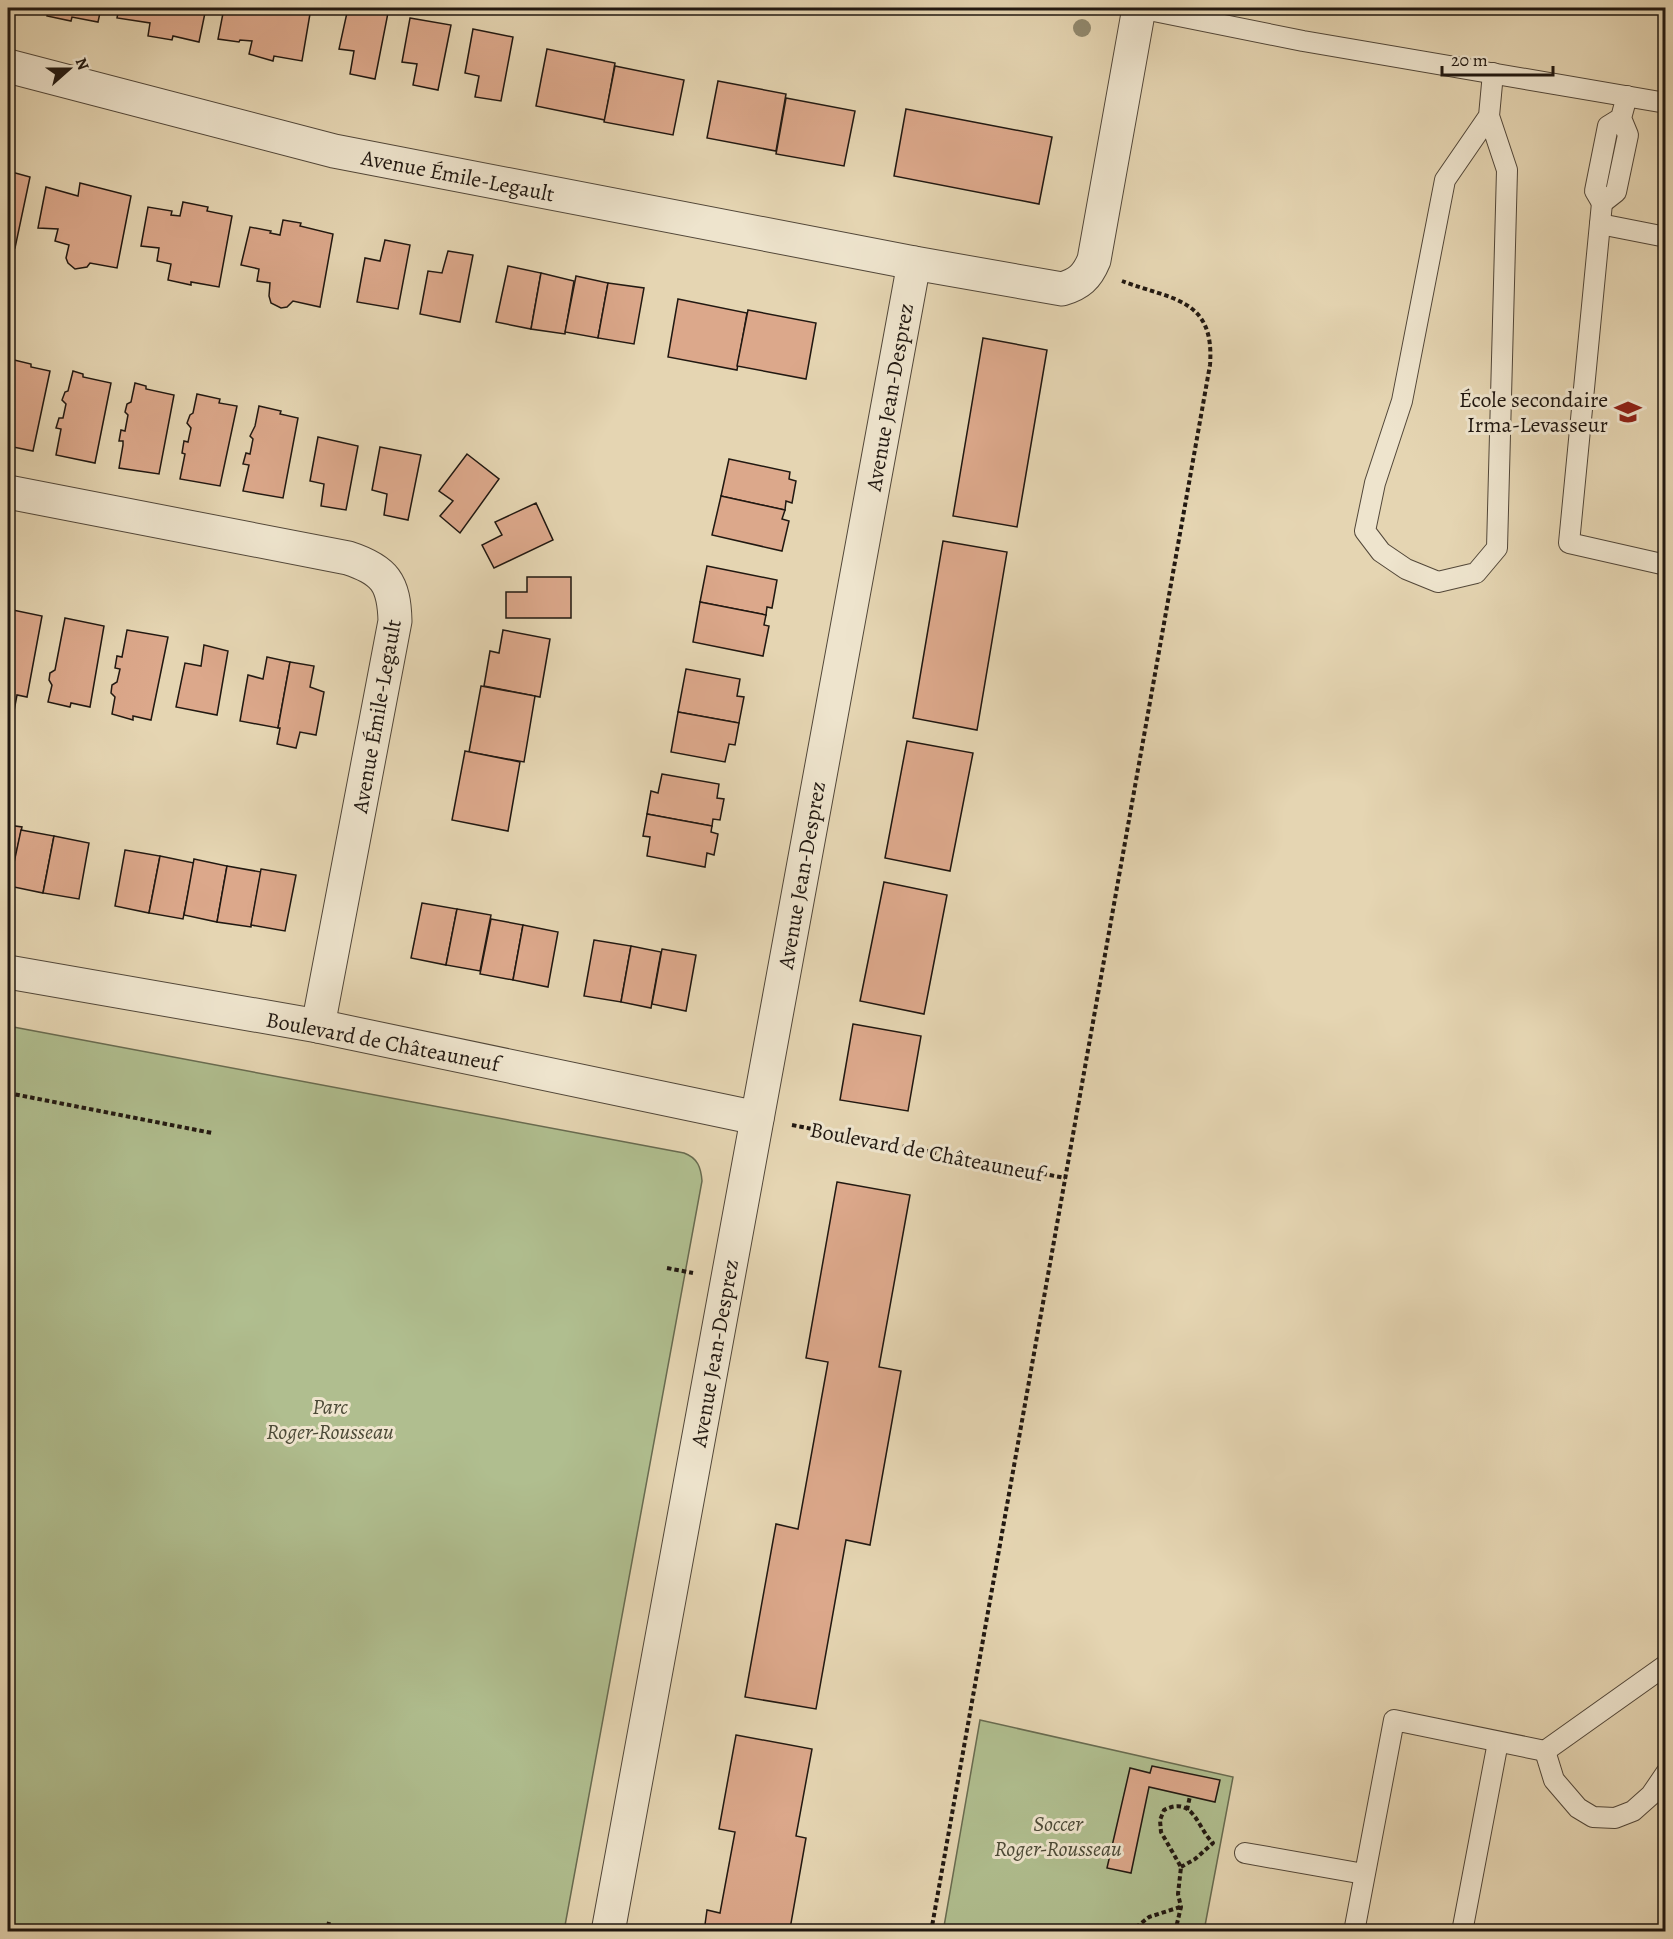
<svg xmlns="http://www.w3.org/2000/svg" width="1673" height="1939" font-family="Alegreya,serif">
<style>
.green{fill:#b0be8f;stroke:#686b50;stroke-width:1.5}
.building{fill:#dca88b;stroke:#211811;stroke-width:1.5}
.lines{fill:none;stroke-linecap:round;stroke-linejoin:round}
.service-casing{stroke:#524739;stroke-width:22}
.minor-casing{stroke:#524739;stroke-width:35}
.path{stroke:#211811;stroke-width:4;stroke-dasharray:4.5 3;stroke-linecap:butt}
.service{stroke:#eee4cd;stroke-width:20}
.minor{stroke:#eee4cd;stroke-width:33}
.tree{fill:#91896e}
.labels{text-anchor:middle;stroke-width:6;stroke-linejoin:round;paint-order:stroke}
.street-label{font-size:22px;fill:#211811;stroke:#eee4cd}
.poi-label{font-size:22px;fill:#211811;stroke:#eee4cd;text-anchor:end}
.park-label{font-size:22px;font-style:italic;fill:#4c4a37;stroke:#eee4cd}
</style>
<rect width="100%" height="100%" fill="#e5d5b2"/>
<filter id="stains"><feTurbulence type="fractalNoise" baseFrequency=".00333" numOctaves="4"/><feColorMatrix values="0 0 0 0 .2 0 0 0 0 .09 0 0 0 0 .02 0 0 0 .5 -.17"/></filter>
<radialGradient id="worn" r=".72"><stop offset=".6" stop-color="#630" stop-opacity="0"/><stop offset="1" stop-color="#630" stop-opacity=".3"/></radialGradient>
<g class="green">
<path d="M8,1026l676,127c14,5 17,15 18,28l-138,750h-556z"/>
<path d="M980,1720l253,57 -29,154 -261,1z"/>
</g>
<g class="building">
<path d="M49,8h52l-3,14 -26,-5 -1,4 -24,-5z"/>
<path d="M119,8h87l-7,34 -26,-6 -1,4 -24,-4 2,-13 -33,-5z"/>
<path d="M224,8h87l-9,53 -28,-5 -1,5 -24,-7 3,-13 -12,-1 -1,2 -21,-3z"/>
<path d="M348,8l40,5 -13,66 -25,-5 4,-23 -15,-2z"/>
<path d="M410,18l41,7 -13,65 -25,-5 4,-21 -15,-2z"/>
<path d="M473,29l40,8 -12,64 -26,-4 4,-21 -14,-3z"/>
<path d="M547,49l68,14 -10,57 -69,-14z"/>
<path d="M615,66l69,14 -11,55 -69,-13z"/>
<path d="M718,81l68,13 -10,57 -69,-13z"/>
<path d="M786,98l69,13 -11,55 -68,-12z"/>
<path d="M906,109l146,28 -13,67 -145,-28z"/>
<path d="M8,171l22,6 -15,71 -7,-1z"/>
<path d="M80,183l51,13 -14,72 -27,-5 -3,4 -12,2 -7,-6 -2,-5 3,-13 -14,-4 3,-12 -20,-1 8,-41 32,9z"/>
<path d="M183,202l25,5 -1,4 25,5 -13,71 -28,-5v3l-23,-5 3,-16 -14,-3 2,-13 -18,-2 7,-39 24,4 -1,4 9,1z"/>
<path d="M283,220l18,3 -1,3 33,8 -13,73 -27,-6 -6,6 -6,1 -10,-5 -2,-7 1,-13 -13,-2 2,-12 -18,-4 9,-38 21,4 -1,2 10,2z"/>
<path d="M385,240l25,5 -12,64 -41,-7 8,-44 15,3z"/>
<path d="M448,251l25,4 -13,67 -40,-8 8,-43 14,2z"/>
<path d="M508,266l33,7 -10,56 -35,-7z"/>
<path d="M541,273l33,8 -9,53 -34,-5z"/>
<path d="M576,276l32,7 -10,55 -33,-6z"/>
<path d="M608,283l36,5 -10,56 -36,-6z"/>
<path d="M678,299l69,14 -10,57 -69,-13z"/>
<path d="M748,310l68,13 -10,56 -69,-13z"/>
<path d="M983,338l64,12 -30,177 -64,-11z"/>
<path d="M10,359l21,5v3l19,4 -17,80 -25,-5v-73z"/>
<path d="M73,371l10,3v3l28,6 -16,80 -39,-8 5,-26 -5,-1 3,-10h4l3,-14 -4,-4 3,-8 3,-1z"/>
<path d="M135,383l11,3v3l28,6 -15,79 -40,-6 4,-23v-4h-4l2,-11 4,1 3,-16 -3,-3 2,-8 4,-2z"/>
<path d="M197,394l23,5 -1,4 18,3 -17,80 -40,-7 5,-25 -3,-1 2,-12 4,1 3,-14 -4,-5 3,-8 3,-2z"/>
<path d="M259,406l22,5 -1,3 18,4 -15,80 -40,-7 6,-26 -6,-1 3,-11 4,1 3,-15 -3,-3 5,-10z"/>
<path d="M318,437l40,9 -12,64 -25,-4 3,-22 -14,-3z"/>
<path d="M380,447l41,8 -13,65 -24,-5 3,-21 -15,-4z"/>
<path d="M467,454l32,25 -39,54 -20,-17 13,-15 -14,-10z"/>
<path d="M729,459l61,13 -1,7 7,2 -4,22 -6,-2 -1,9 -64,-14z"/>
<path d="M721,496l64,14 -3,9 7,2 -7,30 -70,-16z"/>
<path d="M536,503l17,37 -59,28 -12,-23 20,-10 -7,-13z"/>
<path d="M943,541l64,11 -30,178 -64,-12z"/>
<path d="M707,566l70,14 -5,28 -5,-1 -1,8 -66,-13z"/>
<path d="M527,577h44v41h-65v-26h21z"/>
<path d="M700,602l66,13 -2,10 5,1 -6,30 -70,-14z"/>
<path d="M8,609l34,7 -15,81 -10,-2 -3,16 -6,-1z"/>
<path d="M65,618l39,8 -14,81 -19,-4 -1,4 -22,-5 4,-17 -3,-5 1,-7 5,-3z"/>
<path d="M127,630l41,7 -17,83 -18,-4v4l-21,-6 3,-17 -4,-4 1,-8 5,-3 3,-13 -5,-1 2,-12 5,1z"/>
<path d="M503,630l47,9 -10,58 -56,-11 6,-35 9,2z"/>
<path d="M204,645l24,6 -11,64 -41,-8 9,-44 16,3z"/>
<path d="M267,657l23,5 -12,66 -38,-7 8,-46 15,4z"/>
<path d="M290,662l24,4 -4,21 14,5 -8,43 -16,-3 -4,16 -19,-4 3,-16h-2z"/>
<path d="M686,669l54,10 -3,17 7,1 -5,26 -61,-11z"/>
<path d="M481,686l54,10 -11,66 -55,-10z"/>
<path d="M678,712l61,11 -4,22 -6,-1 -4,18 -54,-10z"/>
<path d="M907,741l66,12 -23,118 -65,-13z"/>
<path d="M465,751l55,11 -12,69 -56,-11z"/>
<path d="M662,774l57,10 -2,14 7,1 -4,21 -7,-1 -1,7 -65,-12 4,-23 7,2z"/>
<path d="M647,814l65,12 -1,6 7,2 -4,21 -7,-2 -2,14 -58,-11 3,-19 -7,-1z"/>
<path d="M8,825l14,2 -12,56h-2z"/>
<path d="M21,830l33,6 -11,57 -34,-7z"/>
<path d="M54,836l35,7 -10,56 -36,-6z"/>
<path d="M125,850l35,6 -11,57 -34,-7z"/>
<path d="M160,856l34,7 -11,56 -34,-6z"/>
<path d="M194,859l33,7 -10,56 -33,-7z"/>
<path d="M227,866l34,6 -10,55 -34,-5z"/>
<path d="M261,869l35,6 -11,56 -34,-6z"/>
<path d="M884,882l63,13 -23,119 -64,-13z"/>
<path d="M422,903l35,6 -11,56 -35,-7z"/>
<path d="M457,909l34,6 -11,56 -34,-6z"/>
<path d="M491,919l32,6 -10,55 -33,-6z"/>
<path d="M523,925l35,7 -10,55 -35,-7z"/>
<path d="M594,940l37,6 -10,56 -37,-6z"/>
<path d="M631,946l30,6 -10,56 -30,-6z"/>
<path d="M662,949l34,6 -10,56 -34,-7z"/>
<path d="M853,1024l68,12 -13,75 -68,-11z"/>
<path d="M837,1182l73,13 -31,172 22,4 -31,174 -24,-5 -30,169 -71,-12 31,-173 22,5 30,-167 -22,-4z"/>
<path d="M736,1735l76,14 -16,87 10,2 -16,91 -12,-2 -1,5h-73l3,-22 13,3 15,-81 -16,-3z"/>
<path d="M1152,1766l68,14 -5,22 -66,-15 -18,86 -24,-5 23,-100 20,5z"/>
</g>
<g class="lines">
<defs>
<g id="service">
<path d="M1139,8l164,33 363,62"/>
<path d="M1489,116l18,54 -10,378 -21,25 -38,9 -32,-13 -25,-17 -16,-21 10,-48 27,-82 43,-221 44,-64 4,-43"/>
<path d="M1621,118l-13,8 -13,65 7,12 14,-11 12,-57 -7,-17 6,-22"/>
<path d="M1602,203l-33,340 97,22"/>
<path d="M1600,224l66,13"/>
<path d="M1545,1751l9,29 24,28 15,9 22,1 18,-7 18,-16 15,-22"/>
<path d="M1245,1853l119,21"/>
<path d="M1354,1932l40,-212 151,31 121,-86"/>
<path d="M1462,1932l36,-190"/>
</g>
<g id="minor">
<path d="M8,66l326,85 580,112 148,26c17,-5 25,-12 32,-29l45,-252"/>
<path d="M8,492l340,66c37,12 46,25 47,63l-77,405"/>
<path d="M8,972l310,54 439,92"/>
<path d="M608,1932l306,-1669"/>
</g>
</defs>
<use href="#service" class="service-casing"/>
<use href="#minor" class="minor-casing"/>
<g class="path">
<path d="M8,1093l204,40"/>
<path d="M792,1125l273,53"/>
<path d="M667,1268l26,5"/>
<path d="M1187,1810l3,-14"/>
<path d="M327,1932l2,-10"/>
<path d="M931,1932l279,-1567c5,-67 -38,-65 -88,-84"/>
<path d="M1130,1932l19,-15 31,-10"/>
<path d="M1175,1932l6,-25 -3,-13 3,-27 -20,-35 -1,-12 4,-10c30,-15 33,18 49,33l-18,16 -14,8"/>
</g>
<use href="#service" class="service"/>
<use href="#minor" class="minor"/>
</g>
<circle class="tree" cx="1082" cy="28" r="9"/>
<defs>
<symbol id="school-bare" viewBox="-9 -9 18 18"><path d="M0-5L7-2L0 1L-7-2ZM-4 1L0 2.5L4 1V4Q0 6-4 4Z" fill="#8f2418" stroke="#eee4cd" stroke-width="2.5" paint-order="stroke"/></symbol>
</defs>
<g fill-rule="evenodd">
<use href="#school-bare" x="1609" y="393" width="38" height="38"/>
</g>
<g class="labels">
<g class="street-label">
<text transform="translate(458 175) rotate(11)" y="8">Avenue Émile-Legault</text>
<text transform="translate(889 397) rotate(-80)" y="8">Avenue Jean-Desprez</text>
<text transform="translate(376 716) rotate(-80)" y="8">Avenue Émile-Legault</text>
<text transform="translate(801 875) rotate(-80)" y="8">Avenue Jean-Desprez</text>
<text transform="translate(383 1041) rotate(11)" y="8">Boulevard de Châteauneuf</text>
<text transform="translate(927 1151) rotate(11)" y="8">Boulevard de Châteauneuf</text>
<text transform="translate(714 1353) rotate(-80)" y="8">Avenue Jean-Desprez</text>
</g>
<g class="poi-label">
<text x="1608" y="407">École secondaire<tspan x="1608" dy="25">Irma-Levasseur</tspan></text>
</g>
<g class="park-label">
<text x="330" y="1414">Parc<tspan x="330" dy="25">Roger-Rousseau</tspan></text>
<text x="1058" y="1831">Soccer<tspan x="1058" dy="25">Roger-Rousseau</tspan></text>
</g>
</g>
<rect width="1673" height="1939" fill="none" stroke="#e5d5b2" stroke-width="30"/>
<rect x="9" y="9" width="1655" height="1921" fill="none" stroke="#211811" stroke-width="3"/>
<rect x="15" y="15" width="1643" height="1909" fill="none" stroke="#211811" stroke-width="1.5"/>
<g transform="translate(69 69) rotate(69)" stroke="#eee4cd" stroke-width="4.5" paint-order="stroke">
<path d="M0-4.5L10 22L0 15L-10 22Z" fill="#211811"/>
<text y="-9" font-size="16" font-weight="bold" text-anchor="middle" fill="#211811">N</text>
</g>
<path d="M1442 66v9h111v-9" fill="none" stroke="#211811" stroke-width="3"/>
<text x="1451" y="66" font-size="18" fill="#211811" stroke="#eee4cd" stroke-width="4.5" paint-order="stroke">20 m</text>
<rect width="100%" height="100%" filter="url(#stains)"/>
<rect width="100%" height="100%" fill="url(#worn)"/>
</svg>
